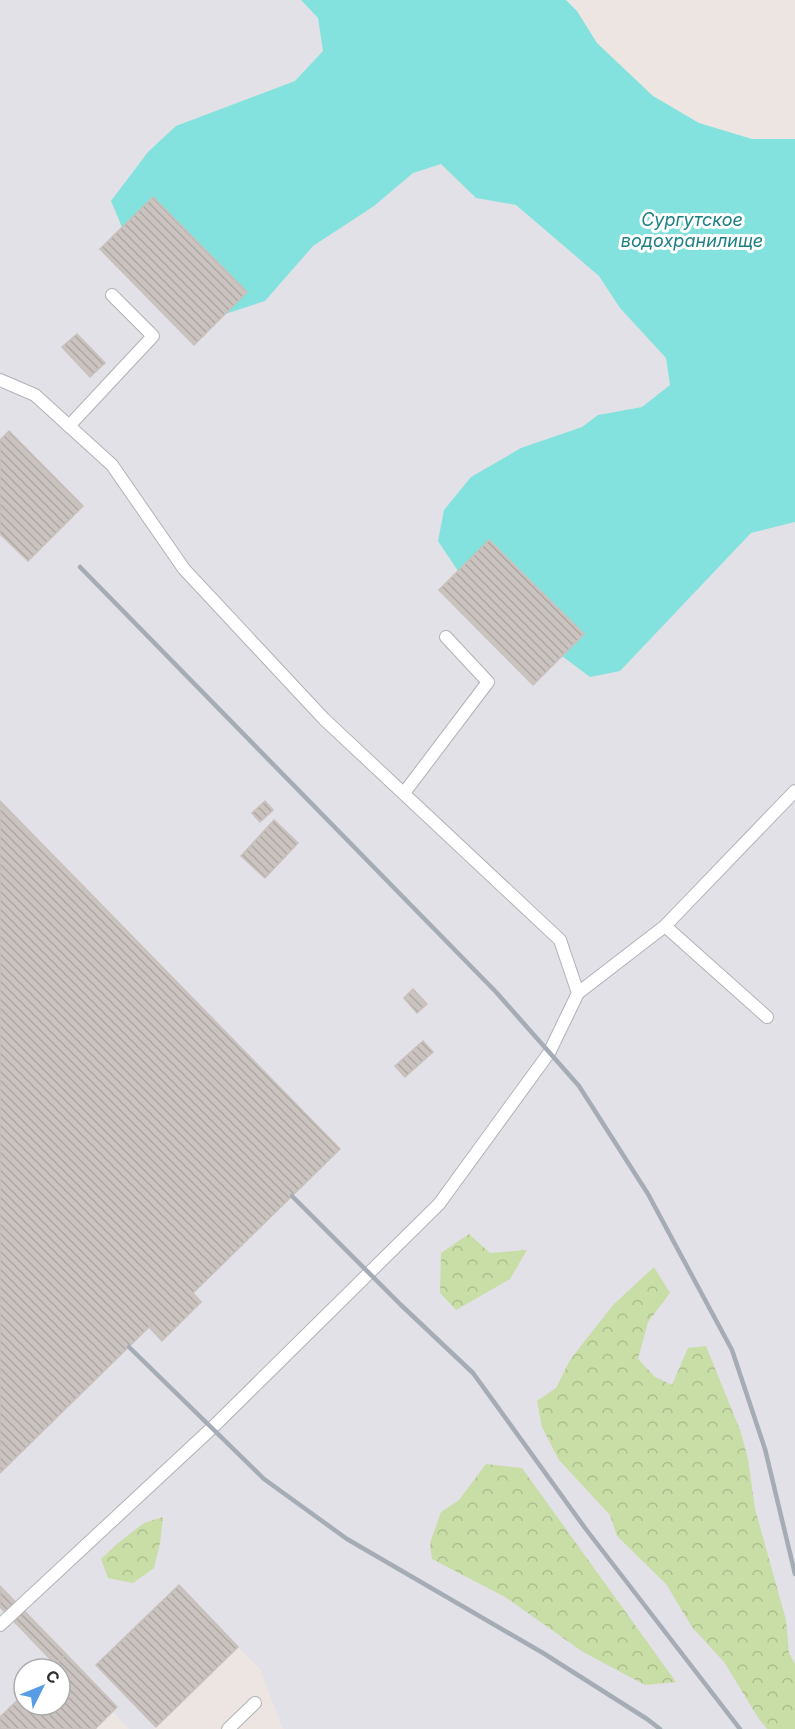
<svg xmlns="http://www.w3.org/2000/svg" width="795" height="1729" font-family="Inter,sans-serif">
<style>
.industrial{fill:#e1e1e7;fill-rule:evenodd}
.forest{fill:url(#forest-crowns)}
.water{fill:#83e2de}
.building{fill:url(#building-back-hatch);stroke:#c9c0bc;stroke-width:1.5}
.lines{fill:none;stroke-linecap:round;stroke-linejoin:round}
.lane-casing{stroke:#aeb3b8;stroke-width:14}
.lane{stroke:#fff;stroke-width:12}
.rail{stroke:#a5acb5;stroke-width:4.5}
.labels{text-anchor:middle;stroke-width:6;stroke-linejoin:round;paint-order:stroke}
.water-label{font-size:18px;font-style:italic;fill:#1d8084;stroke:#fff}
</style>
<defs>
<pattern id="forest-crowns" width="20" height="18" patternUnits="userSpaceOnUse" patternTransform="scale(1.5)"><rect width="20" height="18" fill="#c9dda6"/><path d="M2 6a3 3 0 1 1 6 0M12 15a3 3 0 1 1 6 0" fill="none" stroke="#adbe8f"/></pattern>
<pattern id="building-back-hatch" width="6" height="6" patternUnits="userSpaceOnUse" patternTransform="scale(1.5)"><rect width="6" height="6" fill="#cac3c0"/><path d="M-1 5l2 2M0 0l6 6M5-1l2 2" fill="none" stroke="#aea8a5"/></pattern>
</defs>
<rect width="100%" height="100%" fill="#ede5e2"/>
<path class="industrial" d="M0,0h301l17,18 6,33 -29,30 -41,15 -132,130 31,-29 94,95 -21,21 39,-12 48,-55 61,-40 39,-33 28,-9 35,34 40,7 83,71 21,32 46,50 4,27 -28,22 -44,8 -16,12 -61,21 -32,92 131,131 131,-138 44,-11v1207h-512l-23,-60 -22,-22 -85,82h-24l-16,-17 -18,17h-95zM24,1669h36v36h-36z"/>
<g class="forest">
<path d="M469,1234l21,19 37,-3 -17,29 -54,31 -16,-17 1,-40z"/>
<path d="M654,1267l16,26 -22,29 -10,37 17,18 17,8 16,-37 18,-2 34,84 8,29 7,50 31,111 3,33 6,11v65h-28l-8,-10 -35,-57 -32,-35 -26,-43 -49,-48 -7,-21 -51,-55 -17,-33 -5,-26 19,-13 14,-28 43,-55z"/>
<path d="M486,1464l36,4 154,214 -31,3 -62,-33 -78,-55 -73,-38 -2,-16 11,-31 18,-12z"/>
<path d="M163,1517l-3,26 -6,25 -21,15 -25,-5 -7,-19 17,-16 26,-20z"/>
</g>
<path class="water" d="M301,0h265l11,11 20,32 56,53 46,27 53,16h43v383l-44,11 -131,138 -30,6 -28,-21 21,-22 -93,-94 -32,31 -20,-30 6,-31 27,-33 50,-29 61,-21 16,-12 44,-8 28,-22 -4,-27 -46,-50 -21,-32 -83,-71 -40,-7 -35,-34 -28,9 -39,33 -61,40 -48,55 -40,13 22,-22 -94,-95 -31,30 -11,-26 37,-49 28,-26 119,-45 28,-30 -5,-33z"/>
<g class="building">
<path d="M153,197l94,95 -53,53 -94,-96z"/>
<path d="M77,334l28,29 -15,14 -28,-30z"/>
<path d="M9,431l74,75 -55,55 -28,-27v-94z"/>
<path d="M489,540l95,94 -51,51 -94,-95z"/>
<path d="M0,801l340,348 -147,144 8,9 -39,39 -13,-14 -149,146z"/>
<path d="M265,801l8,9 -13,12 -8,-9z"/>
<path d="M274,820l24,23 -33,35 -24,-22z"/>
<path d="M413,989l14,15 -10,9 -13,-15z"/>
<path d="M423,1041l10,11 -28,25 -10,-11z"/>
<path d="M179,1585l59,62 -82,80 -60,-62z"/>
<path d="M0,1586l66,68 -11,10 -55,-57z"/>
<path d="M66,1654l51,53 -22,22h-95v-12l24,-23v11h36v-36h-10z"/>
</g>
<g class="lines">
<defs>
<g id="lane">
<path d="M0,380l35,15 77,70 72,104 140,150 236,221 18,53 -29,60 -110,151 -226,223 -213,198"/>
<path d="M69,426l84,-90 -41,-41"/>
<path d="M404,793l84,-111 -42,-45"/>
<path d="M665,926l102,91"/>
<path d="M578,993l87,-67 130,-135"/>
<path d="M228,1729l27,-26"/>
</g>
</defs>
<use href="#lane" class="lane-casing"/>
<use href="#lane" class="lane"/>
<g class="rail">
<path d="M80,567l416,425 83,94 69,108 84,156 33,99 30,125"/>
<path d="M292,1196l109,109 72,68 112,155 155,201"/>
<path d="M129,1347l135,132 83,60 196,114 104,66 13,10"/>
</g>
</g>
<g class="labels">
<g class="water-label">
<text x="692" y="226">Сургутское<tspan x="692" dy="21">водохранилище</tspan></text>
</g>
</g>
<g transform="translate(42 1687) rotate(47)"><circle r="28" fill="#ffffff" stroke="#ababab" stroke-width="1.5"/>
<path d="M0-4.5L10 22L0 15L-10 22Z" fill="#579ce5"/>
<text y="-9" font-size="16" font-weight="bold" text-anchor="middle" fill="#2e2e2e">С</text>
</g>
</svg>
